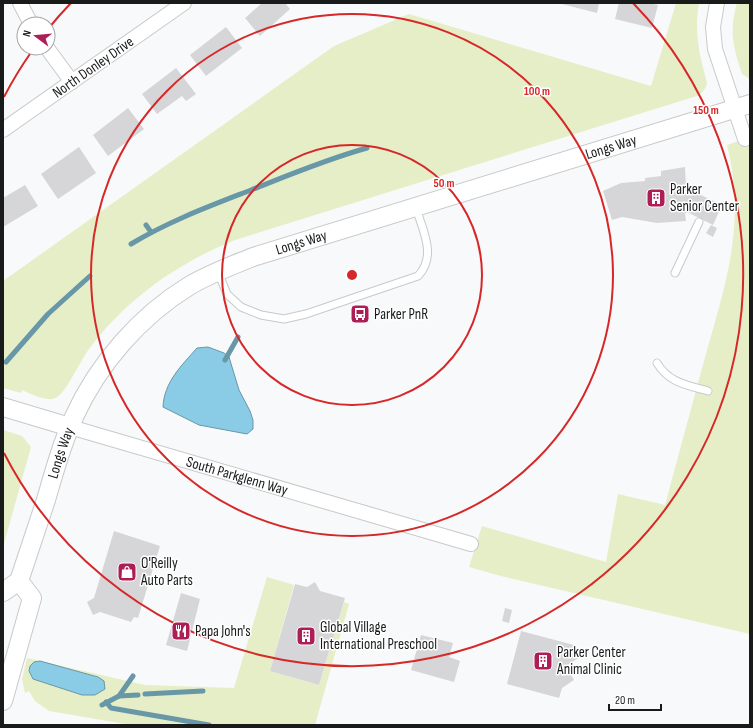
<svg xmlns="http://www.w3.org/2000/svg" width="753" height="728" font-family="'Sofia Sans Condensed',sans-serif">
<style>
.green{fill:#e6eec7}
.water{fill:#8acce5;stroke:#6897a8}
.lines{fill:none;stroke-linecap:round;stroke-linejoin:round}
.stream{stroke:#6897a8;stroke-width:5}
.building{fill:#d6d6d8}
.service-casing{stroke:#c8c9ca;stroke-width:9}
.minor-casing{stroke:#c8c9ca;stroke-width:16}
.tertiary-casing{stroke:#c8c9ca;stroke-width:20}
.service{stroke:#fff;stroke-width:7}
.minor{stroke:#fff;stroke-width:14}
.tertiary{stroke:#fff;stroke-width:18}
.ring{fill:none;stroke:#d62828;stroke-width:2}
.labels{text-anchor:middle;stroke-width:3;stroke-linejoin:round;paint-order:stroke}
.street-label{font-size:15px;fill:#191a1a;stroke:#fff}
.poi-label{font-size:15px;fill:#191a1a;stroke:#fff;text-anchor:start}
.centre{fill:#d62828;stroke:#fff;stroke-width:2}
.ring-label{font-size:12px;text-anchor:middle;font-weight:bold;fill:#d62828;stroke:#fff;stroke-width:3;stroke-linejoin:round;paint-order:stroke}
</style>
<rect width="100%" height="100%" fill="#f8f9fa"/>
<g class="green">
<path d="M676,3h23c-5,30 0,50 8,80l-1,4 -6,8 -465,145c-57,23 -109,59 -146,109 -9,12 -22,42 -32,48 -9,6 -26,-3 -35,-7l-1,3 -18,-5v-107l331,-235 75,-32 242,72z"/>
<path d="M737,3h13v76l-8,-5c-9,-27 -13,-43 -5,-71z"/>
<path d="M750,137v497l-249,-58 -32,-9 13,-41 124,36 12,-68 47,11c13,-48 26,-96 39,-144 21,-75 43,-137 23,-216z"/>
<path d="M3,430l19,6 9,11 -28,100z"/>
<path d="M267,577l27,8 -24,86 49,14 25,-83 5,2 -34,121h-184l-82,-14 -14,-10 -6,-10 -4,2 -3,-14 5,-21 118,27 89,3z"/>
</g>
<g class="water">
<path d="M208,347l16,6 5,4 10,33 11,21 3,9v9l-6,5 -48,-9 -36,-18c1,-25 19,-42 34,-59z"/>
<path d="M40,661l58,16 6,4 1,8 -10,6h-13l-49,-16 -4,-8 1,-5 4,-4z"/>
</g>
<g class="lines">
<g class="stream">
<path d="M146,225l5,7"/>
<path d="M131,244c38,-23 79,-38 120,-54 38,-15 76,-31 116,-42"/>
<path d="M225,360l13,-23"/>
<path d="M6,362l42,-48 42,-38"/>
<path d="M145,694l58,-3"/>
<path d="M119,696l14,-20"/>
<path d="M106,702l5,6 98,17"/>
<path d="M102,705l17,-9 19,-1"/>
</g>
</g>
<g class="building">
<path d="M262,3h23l5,6 -30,27 -15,-18z"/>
<path d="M558,3h41l-2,10z"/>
<path d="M619,3h30l9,2 -6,23 -37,-9z"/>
<path d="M226,27l16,21 -36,28 -16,-21z"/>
<path d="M176,68l20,26 -10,7 -4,-5 -25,18 -15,-20z"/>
<path d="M128,108l16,21 -36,27 -15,-21z"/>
<path d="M79,147l17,26 -38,26 -17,-25z"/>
<path d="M685,167l1,21 36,17 -9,20 -24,-12h-4l1,8 -29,2 -35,-6 -10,3 -9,-29 18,-8 24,-2v-3l16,-2v-5z"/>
<path d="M25,185l13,21 -35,21v-29z"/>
<path d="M711,225l6,3 -4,9 -7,-4z"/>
<path d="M114,531l46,15 -22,72 -4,-1 -3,5 -31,-10 -7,3 -6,-13 7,-4z"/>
<path d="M315,582l5,9 25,7 -26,87 -49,-14 25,-87 12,3z"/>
<path d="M181,593l19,6 -13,52 -21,-6z"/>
<path d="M505,608l7,2 -3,13 -7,-2z"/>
<path d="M521,631l53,14 6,12 -14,9 8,14 -12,8 -3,10 -52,-14z"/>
<path d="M421,635l32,8 -4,14 11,4 -6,21 -43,-12z"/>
</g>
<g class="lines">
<defs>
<g id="service">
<path d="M218,272l9,22 14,13 20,8 23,4 22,-5 112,-38c19,-20 5,-45 -2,-68"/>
<path d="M675,273l24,-51"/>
<path d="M657,363c12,20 30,22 51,28"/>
</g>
<g id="minor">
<path d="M20,3l11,21"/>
<path d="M717,3l-4,24 2,22 30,90"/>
<path d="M47,48l25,34"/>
<path d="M3,130l181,-127"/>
<path id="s1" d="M70,427l401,117"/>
</g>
<g id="tertiary">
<path d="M3,407l67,20"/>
<path id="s2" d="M3,592l16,-11c9,-27 18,-54 27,-81 8,-28 16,-57 28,-83 24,-53 66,-101 115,-131 20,-12 42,-20 64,-29l497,-153"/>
<path d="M3,701l29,-103 -13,-17"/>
</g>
</defs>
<use href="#service" class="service-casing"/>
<use href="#minor" class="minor-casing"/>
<use href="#tertiary" class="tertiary-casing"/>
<use href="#service" class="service"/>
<use href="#minor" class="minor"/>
<use href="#tertiary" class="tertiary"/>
</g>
<g class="ring">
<circle cx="352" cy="275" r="130"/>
<circle cx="352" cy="275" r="261"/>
<path d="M4 97A391 391 0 0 1 32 51M48 29A391 391 0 0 1 71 3M633 3A391 391 0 1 1 4 453"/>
</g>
<defs>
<symbol id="building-square" viewBox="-11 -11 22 22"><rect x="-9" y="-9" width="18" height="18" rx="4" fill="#ad1d56" stroke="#fff"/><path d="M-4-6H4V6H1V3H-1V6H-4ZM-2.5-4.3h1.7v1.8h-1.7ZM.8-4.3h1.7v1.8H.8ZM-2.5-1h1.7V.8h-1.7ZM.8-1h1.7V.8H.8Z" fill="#fff"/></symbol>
<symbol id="bus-square" viewBox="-11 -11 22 22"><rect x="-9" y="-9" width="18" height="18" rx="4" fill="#ad1d56" stroke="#fff"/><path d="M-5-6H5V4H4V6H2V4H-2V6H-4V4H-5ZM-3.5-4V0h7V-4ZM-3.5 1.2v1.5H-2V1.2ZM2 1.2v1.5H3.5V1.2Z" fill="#fff"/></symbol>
<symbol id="shop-square" viewBox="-11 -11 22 22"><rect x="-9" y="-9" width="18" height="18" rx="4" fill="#ad1d56" stroke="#fff"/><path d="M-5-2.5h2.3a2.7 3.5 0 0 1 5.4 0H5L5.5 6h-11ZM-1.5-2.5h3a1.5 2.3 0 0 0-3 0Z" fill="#fff"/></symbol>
<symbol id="restaurant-square" viewBox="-11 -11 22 22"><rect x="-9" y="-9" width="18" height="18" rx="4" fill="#ad1d56" stroke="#fff"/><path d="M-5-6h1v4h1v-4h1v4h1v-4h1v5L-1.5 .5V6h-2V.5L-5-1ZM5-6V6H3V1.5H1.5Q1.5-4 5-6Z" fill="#fff"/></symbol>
</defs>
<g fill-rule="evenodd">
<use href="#building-square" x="645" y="187" width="22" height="22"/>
<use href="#bus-square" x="349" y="303" width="22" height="22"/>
<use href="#shop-square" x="116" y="561" width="22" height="22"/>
<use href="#restaurant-square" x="170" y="620" width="22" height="22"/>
<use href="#building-square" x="295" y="625" width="22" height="22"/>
<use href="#building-square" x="532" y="650" width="22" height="22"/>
</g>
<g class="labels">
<g class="street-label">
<text transform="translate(93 67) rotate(-35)" y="5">North Donley Drive</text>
<text dy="5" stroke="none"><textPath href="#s2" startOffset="814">Longs Way</textPath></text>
<text dy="5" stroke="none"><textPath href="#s2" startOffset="490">Longs Way</textPath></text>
<text dy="5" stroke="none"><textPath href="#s2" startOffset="154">Longs Way</textPath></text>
<text dy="5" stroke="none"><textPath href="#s1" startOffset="174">South Parkglenn Way</textPath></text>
</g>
<g class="poi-label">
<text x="670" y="194">Parker<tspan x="670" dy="17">Senior Center</tspan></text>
<text x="374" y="319">Parker PnR</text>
<text x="141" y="568">O'Reilly<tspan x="141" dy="17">Auto Parts</tspan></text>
<text x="320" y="632">Global Village<tspan x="320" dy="17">International Preschool</tspan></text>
<text x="195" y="636">Papa John's</text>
<text x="557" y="657">Parker Center<tspan x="557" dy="17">Animal Clinic</tspan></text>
</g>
</g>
<circle cx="352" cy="275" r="6" class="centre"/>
<g class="ring-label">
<text x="537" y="95">100 m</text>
<text x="706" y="114">150 m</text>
<text x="444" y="187">50 m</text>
</g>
<rect width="753" height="728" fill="none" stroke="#191a1a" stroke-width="8"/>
<g transform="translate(36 36) rotate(286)"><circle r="19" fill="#ffffff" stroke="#a3a3a3"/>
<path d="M0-3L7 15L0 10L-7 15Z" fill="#ad1d56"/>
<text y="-6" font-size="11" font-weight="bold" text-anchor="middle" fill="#191a1a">N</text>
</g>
<path d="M609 704v6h52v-6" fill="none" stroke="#191a1a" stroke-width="2"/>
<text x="615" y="704" font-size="12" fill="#191a1a" stroke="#ffffff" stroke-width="3" paint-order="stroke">20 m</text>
</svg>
